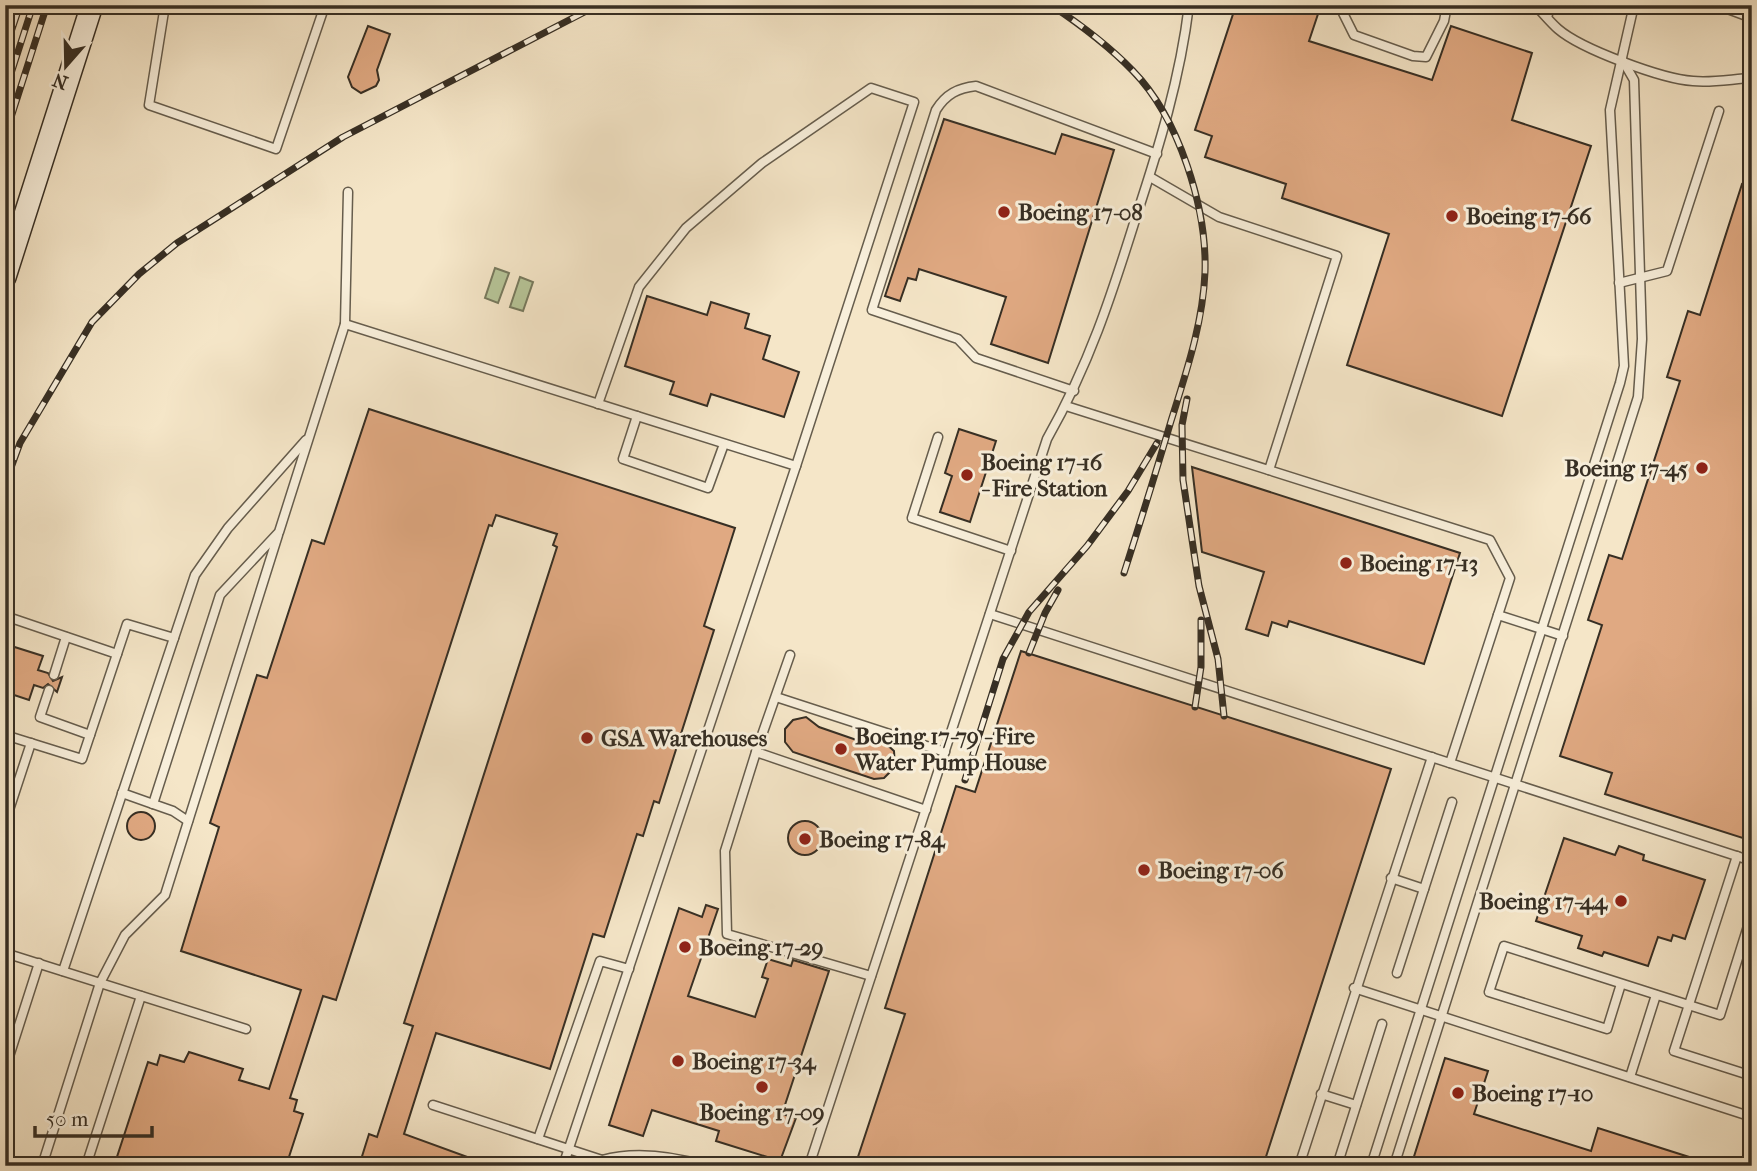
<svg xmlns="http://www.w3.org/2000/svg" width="1757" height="1171" font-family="'IM FELL French Canon',serif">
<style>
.green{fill:#b7c699;stroke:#777a5e;stroke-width:2}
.building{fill:#e0a982;stroke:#372f24;stroke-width:2}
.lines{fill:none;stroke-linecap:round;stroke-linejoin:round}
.service-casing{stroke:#665d4d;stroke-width:11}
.secondary-casing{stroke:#372f24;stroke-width:24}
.service{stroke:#f8efdb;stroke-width:8}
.secondary{stroke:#f8efdb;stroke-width:21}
.rail-casing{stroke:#372f24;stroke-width:7}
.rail{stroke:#f8efdb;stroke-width:4.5;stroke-dasharray:13;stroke-linecap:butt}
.poi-dot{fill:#8f2418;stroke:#f8efdb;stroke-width:2.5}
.labels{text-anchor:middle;stroke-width:6;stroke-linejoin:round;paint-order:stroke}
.poi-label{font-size:23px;font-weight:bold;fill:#372f24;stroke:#f8efdb;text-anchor:start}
</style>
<rect width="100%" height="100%" fill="#f5e6c8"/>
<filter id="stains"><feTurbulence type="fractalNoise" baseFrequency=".00286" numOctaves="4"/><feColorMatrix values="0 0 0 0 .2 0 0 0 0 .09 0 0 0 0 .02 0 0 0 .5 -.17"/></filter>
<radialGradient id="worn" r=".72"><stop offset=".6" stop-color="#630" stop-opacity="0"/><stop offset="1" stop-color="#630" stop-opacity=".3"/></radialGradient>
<g class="green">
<path d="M495,268l14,5 -11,30 -13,-5z"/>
<path d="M520,277l13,5 -10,29 -13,-4z"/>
</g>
<g class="building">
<path d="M1236,5h85l-12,36 123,39 19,-54 81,27 -20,67 79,26 -89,270 -155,-51 42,-131 -107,-36 4,-14 -81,-27 7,-21 -17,-6z"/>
<path d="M368,26l22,8 -13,36 2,10 -3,6 -15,7 -9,-6 -4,-10z"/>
<path d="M944,119l111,35 7,-20 52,16 -66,213 -57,-19 15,-47 -87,-28 -3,11 -8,-2 -8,23 -15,-5z"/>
<path d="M1742,184l10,4v653l-147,-47 7,-21 -52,-17 42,-131 -14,-5 21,-65 13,4 58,-178 -13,-4 21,-66 12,4z"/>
<path d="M647,296l60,19 4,-13 38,12 -4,14 25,8 -7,23 36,13 -15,45 -73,-23 -4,12 -37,-12 4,-12 -49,-16z"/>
<path d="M369,409l366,119 -31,98 10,4 -55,173 -5,-2 -11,35 -6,-2 -33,103 -11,-3 -43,135 -114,-36 -32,101 88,32h-133l10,-32 8,3 36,-111 -9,-3 153,-476 -4,-2 4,-11 -61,-19 -4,11 -3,-1 -153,475 -13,-4 -33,102 7,2 -3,11 9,3 -17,52h-172l34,-104 9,3 3,-10 24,7 5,-10 54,17 -4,11 30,9 32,-99 -120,-39 38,-124 -9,-4 47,-148 10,3 45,-138 12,4z"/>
<path d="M959,429l37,12 -26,81 -30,-10 12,-36 -7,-3z"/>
<path d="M1192,467l268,86 -36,111 -135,-43 -2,6 -15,-5 -4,14 -22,-7 18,-57 -62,-20z"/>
<path d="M5,644l38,12 -5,14 10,3 5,8 9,-4 -5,15 -9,-8 -5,4 -9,-3 -5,15 -24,-8z"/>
<path d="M1021,651l370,118 -128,397h-408l50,-152 -20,-6 71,-222 19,6z"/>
<path d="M806,717l13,10 49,17 16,-2 10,9 1,16 -11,11 -10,1 -81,-27 -8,-10v-13l8,-9z"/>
<circle cx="141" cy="826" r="14"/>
<circle cx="805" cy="838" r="17"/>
<path d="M1564,838l51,17 4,-9 25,9 -1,5 62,20 -20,59 -12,-4 -2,6 -13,-4 -10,29 -44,-14 -2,4 -24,-8 4,-12 -46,-15z"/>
<path d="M706,905l12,4 -30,87 67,21 13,-38 -6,-2 6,-18 23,7 2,-6 36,11 -47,143 14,4 -16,43 -64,-20 3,-10 -67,-21 -9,26 -34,-11 70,-217 23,9z"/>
<path d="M1445,1058l43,13 -14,43 117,37 7,-23 110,35 -1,3h-296z"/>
</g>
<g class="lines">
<defs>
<g id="service">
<path d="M165,5l-16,100 127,44 49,-144"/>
<path d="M1339,5l15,30 59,21 13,1 18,-36 3,-16"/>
<path d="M1535,5c8,8 15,17 23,24 23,20 104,50 135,52 19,2 39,-2 59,-3"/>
<path d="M1717,5l35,13"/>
<path d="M1547,17l4,-12"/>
<path d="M1150,177l69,40 118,39 -68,214"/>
<path d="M1619,283l48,-12 52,-160"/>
<path d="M345,324l3,-132"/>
<path d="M1074,391l-98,-33 -18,-19 -86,-29 64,-200c10,-16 22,-22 40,-24l181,68"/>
<path d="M598,404l41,-117 47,-59 76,-65 109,-75 43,14 -118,364"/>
<path d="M1066,406l424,134 20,38 -60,185"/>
<path d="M938,437l-26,81 99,33"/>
<path d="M990,614l762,247"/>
<path d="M1498,615l65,21"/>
<path d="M5,620l6,-2 106,36"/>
<path d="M54,675l12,-38"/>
<path d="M49,690l-9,27 50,18"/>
<path d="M776,697l169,55"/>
<path d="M5,735l77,24 45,-135 47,14"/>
<path d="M756,752l34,-97"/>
<path d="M122,793l31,11"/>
<path d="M188,821l-15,-10 -20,-7 67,-209 59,-63 66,-208 292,92"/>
<path d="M5,822l26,-79"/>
<path d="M1737,856l-63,195 78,25"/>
<path d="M1391,878l33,11"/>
<path d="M5,953l241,76"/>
<path d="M63,971l132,-396 33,-47 78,-88"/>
<path d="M1397,973l55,-171"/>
<path d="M871,976l-144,-42 -2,-83 31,-99 170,58"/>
<path d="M1621,984l-14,45 -118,-37 15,-46 216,69 29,-92 3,1"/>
<path d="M1354,988l398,129"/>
<path d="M5,1069l34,-106"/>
<path d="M1630,1077l26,-82"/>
<path d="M1321,1094l35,11"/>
<path d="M433,1105l169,55"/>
<path d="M538,1139l62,-178 29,8"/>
<path d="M42,1166l58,-183 25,-48 40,-40 113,-360"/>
<path d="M86,1166l55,-170"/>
<path d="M563,1166l233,-700 -159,-50 -14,43 85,29 16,-44"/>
<path d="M600,1166l2,-6c33,-9 70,-4 104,6"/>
<path d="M809,1166l238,-727c42,-74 64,-142 89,-222 23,-70 44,-138 53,-212"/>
<path d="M1299,1166l133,-409"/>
<path d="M1337,1166l45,-142"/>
<path d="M1371,1166l249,-783 4,-17 -14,-256 24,-105"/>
<path d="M1394,1166l244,-769 4,-58 -8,-259 -11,-19"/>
</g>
<path id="secondary" d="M5,277l87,-272"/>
</defs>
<use href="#service" class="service-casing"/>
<use href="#secondary" class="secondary-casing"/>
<use href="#service" class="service"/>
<use href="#secondary" class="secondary"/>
<defs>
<g id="rail">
<path d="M1051,5c30,20 57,40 82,66 46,47 74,137 72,201 -2,51 -19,101 -34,149 -15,51 -31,102 -47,152"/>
<path d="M5,50l15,-45"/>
<path d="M5,92l28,-87"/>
<path d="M5,136l42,-131"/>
<path d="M1187,399l-5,26 1,55 16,106 19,73 6,57"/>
<path d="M5,484l15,-41 72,-121 47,-48 38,-31 166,-106 255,-132"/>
<path d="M1029,653l16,-40 13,-23"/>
<path d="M1195,707l6,-40v-47"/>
<path d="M965,780l38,-121 26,-47 58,-66 41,-55 29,-48"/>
</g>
</defs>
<use href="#rail" class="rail-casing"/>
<use href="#rail" class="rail"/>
</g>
<g class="poi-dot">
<circle cx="1004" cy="212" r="7"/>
<circle cx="1452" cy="216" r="7"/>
<circle cx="1702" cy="468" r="7"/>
<circle cx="967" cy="475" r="7"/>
<circle cx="1346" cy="563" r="7"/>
<circle cx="587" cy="738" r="7"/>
<circle cx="841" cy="749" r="7"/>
<circle cx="805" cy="839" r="7"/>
<circle cx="1144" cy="870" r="7"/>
<circle cx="1621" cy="901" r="7"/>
<circle cx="685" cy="947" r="7"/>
<circle cx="678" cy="1061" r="7"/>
<circle cx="762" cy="1087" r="7"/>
<circle cx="1458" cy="1093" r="7"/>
</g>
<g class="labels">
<g class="poi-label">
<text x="1018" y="220">Boeing 17-08</text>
<text x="1466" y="224">Boeing 17-66</text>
<text x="981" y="470">Boeing 17-16<tspan x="981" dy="26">- Fire Station</tspan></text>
<text x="1688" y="476" text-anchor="end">Boeing 17-45</text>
<text x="1360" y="571">Boeing 17-13</text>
<text x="855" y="744">Boeing 17-79 - Fire<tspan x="855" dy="26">Water Pump House</tspan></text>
<text x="601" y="746">GSA Warehouses</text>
<text x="819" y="847">Boeing 17-84</text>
<text x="1158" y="878">Boeing 17-06</text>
<text x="1607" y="909" text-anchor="end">Boeing 17-44</text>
<text x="699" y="955">Boeing 17-29</text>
<text x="692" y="1069">Boeing 17-34</text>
<text x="1472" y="1101">Boeing 17-10</text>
<text x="762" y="1120" text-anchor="middle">Boeing 17-09</text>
</g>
</g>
<rect width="1757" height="1171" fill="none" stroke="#f5e6c8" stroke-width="28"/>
<rect x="7" y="7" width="1743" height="1157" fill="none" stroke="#372f24" stroke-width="3.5"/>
<rect x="14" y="14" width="1729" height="1143" fill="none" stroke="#372f24" stroke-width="2"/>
<g transform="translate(66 66) rotate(200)" stroke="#f8efdb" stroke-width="5" paint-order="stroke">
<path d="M0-5L12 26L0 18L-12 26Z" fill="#372f24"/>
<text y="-10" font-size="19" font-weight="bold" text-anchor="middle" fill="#372f24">N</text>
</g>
<path d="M35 1126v10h117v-10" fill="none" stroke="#372f24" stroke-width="3.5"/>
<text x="46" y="1126" font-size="21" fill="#372f24" stroke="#f8efdb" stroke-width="5" paint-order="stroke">50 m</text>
<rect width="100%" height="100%" filter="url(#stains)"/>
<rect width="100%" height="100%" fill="url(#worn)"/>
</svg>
